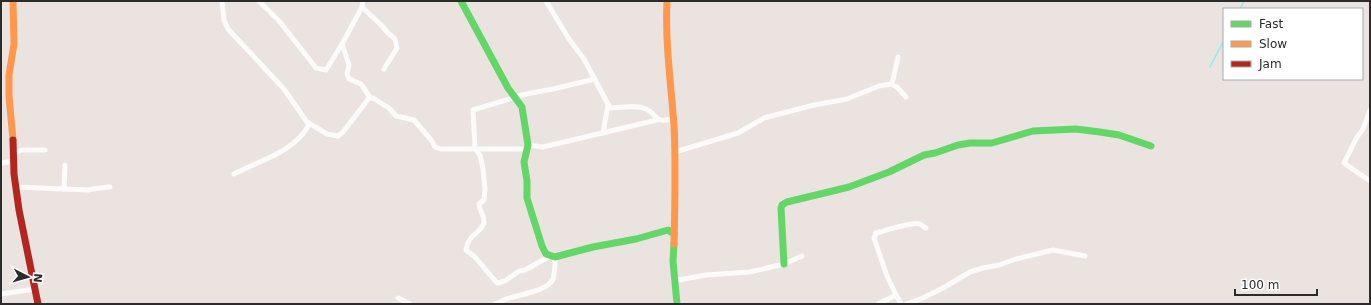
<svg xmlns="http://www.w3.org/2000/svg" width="1371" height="305" font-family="'DejaVu Sans',sans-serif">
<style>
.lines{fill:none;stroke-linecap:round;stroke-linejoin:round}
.stream{stroke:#90ecef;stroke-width:1.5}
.street{stroke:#fcfbfa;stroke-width:5}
.fast{stroke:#63d668;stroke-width:7}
.slow{stroke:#ff974d;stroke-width:7}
.jam{stroke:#b3261e;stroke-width:7}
</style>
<rect width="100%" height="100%" fill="#eae3e0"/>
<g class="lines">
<g class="stream">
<path d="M1240,9l4,-8"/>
<path d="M1210,67l14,-27"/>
</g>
<g class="street">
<path d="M222,1l2,19 4,9 56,60 23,33 20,12 11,2 5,-4 26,-34"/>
<path d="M259,1l21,21 36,46 10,2 16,-26"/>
<path d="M363,1l-1,6 -20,37 7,21 -2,9 2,5 12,5 8,12v2"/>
<path d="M546,1l23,38 15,20 26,49c12,0 25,-4 36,1 15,7 4,14 28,10"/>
<path d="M362,7l19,18 7,8 7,6 2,9 -13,21"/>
<path d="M891,84l6,3 9,10"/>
<path d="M369,98h4l16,10 7,8 18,4 18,21 3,6 6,2h86"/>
<path d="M1370,110l-7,19 -6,8 -13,26 26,18"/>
<path d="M603,133l5,-28"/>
<path d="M528,145l15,2 114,-27"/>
<path d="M675,152l63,-19 26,-15 50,-13 33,-6 32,-13 12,-2 2,-4 5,-23"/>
<path d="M14,153l8,-3h23"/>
<path d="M1,163l13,-2"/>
<path d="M234,174c26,-14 59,-21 75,-49l-2,-3"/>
<path d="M16,187l72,3c7,-2 14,-2 22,-3"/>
<path d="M64,189l1,-24"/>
<path d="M550,256l-25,14 -6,1 -14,10 -8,2 -22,-26 -9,-7c2,-16 15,-17 18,-27 1,-8 -5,-12 -5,-19l5,-4 1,-11 -2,-20 -3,-14 -5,-7 -2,-38 53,-16 27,-5 42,-10"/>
<path d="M674,281l32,-6 44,-3 34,-8 18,-8"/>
<path d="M1,294l34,-5"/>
<path d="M897,297l-10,-21 -13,-38 2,-5c9,-2 37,-12 44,-9 1,0 5,4 6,4"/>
<path d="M398,298l12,6"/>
<path d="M495,304c5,-2 10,-5 15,-6 11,-4 38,-7 43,-19 2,-7 2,-15 2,-22"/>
<path d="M878,304l16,-8 3,1 4,7"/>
<path d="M906,304l17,-6 20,-10 27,-16 13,-4 16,-3 17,-6 37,-9 32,6"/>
</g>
<g class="fast">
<path d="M461,1l47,87 14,19 6,38 -4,17 3,19v17l15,48 4,8 9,3 38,-10 43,-8 32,-9 6,4"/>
<path d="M674,244l-1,17 4,43"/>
<path d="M784,264l-3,-56 1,-3 5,-3 62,-15 40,-15 35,-17 11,-2 23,-8 12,-2h22l41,-12 43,-2 24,3 19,3 32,11"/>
</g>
<g class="slow">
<path d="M667,1c-2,42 4,83 7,124 2,40 1,79 0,119"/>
<path d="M13,140l-4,-44v-21l5,-31 -1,-43"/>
</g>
<path class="jam" d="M13,140l1,34 5,36 19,94"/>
</g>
<rect width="1371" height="305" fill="none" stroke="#2b2b2b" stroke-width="4"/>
<rect x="1223" y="8" width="140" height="72" fill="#ffffff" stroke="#aaaaaa"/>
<rect x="1231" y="21" width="20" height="6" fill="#63d668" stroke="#aaaaaa"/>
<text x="1259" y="28" font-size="12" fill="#2b2b2b">Fast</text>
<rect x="1231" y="41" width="20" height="6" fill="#ff974d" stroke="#aaaaaa"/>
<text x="1259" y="48" font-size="12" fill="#2b2b2b">Slow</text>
<rect x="1231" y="61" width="20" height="6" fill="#b3261e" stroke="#aaaaaa"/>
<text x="1259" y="68" font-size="12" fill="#2b2b2b">Jam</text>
<g transform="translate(28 277) rotate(96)" stroke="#ffffff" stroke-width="3" paint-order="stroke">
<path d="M0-3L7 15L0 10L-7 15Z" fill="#2b2b2b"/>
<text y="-6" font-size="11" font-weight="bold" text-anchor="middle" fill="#2b2b2b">N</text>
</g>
<path d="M1235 289v6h82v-6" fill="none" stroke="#2b2b2b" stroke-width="2"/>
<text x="1241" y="289" font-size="12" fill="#2b2b2b" stroke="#ffffff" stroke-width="3" paint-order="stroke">100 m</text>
</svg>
